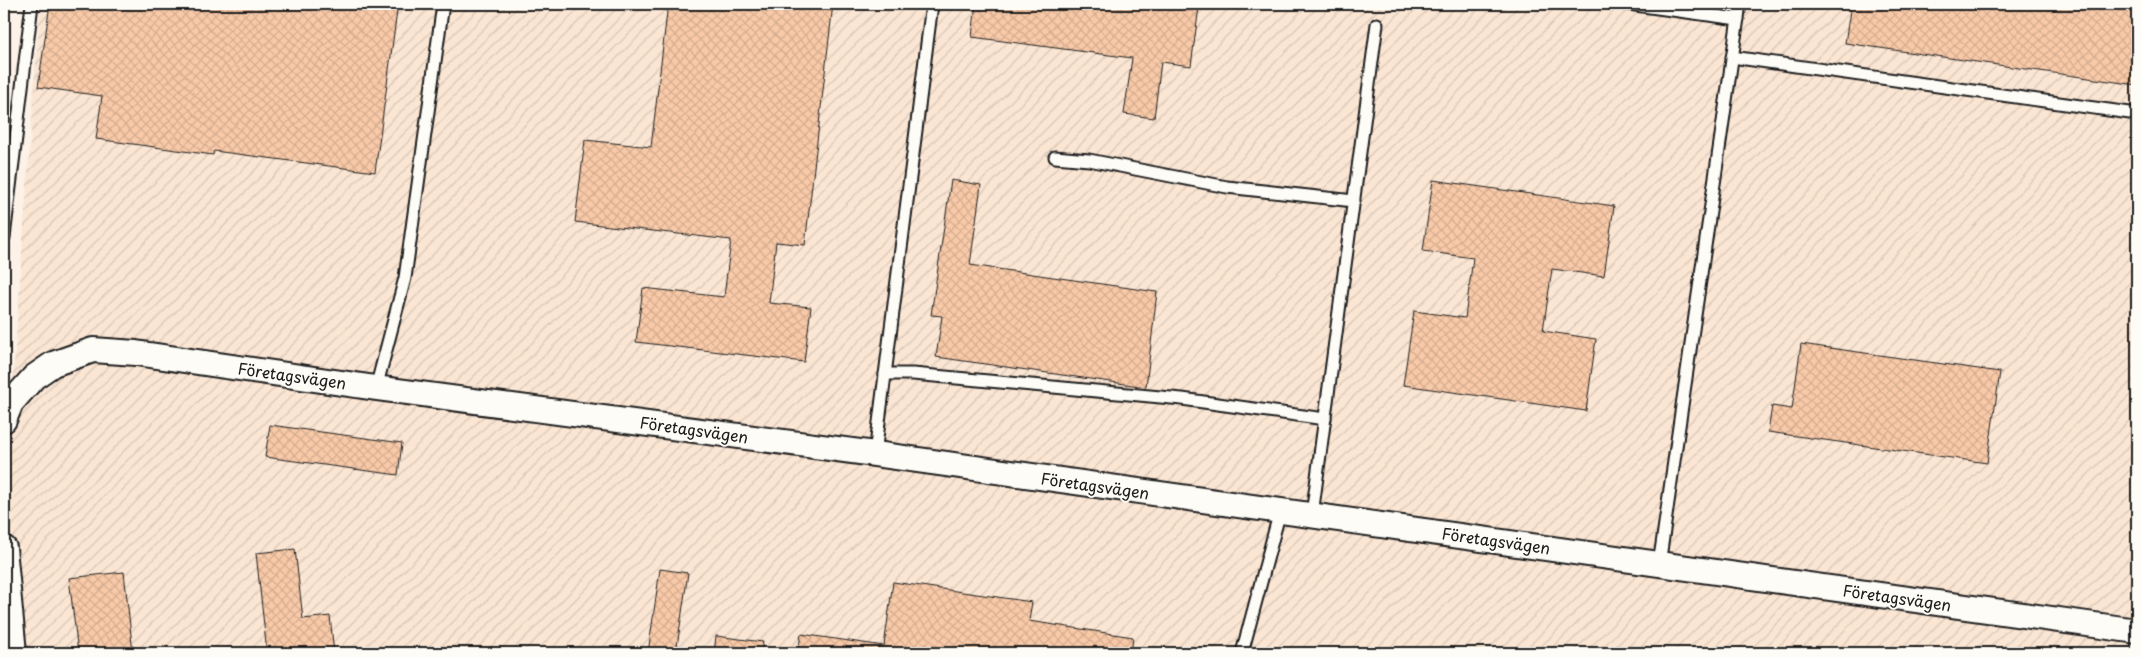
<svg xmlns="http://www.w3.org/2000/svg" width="2141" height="657" font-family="'Playpen Sans',sans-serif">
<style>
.industrial{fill:url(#industrial-furrows)}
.building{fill:url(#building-cross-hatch);stroke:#1c1c1c}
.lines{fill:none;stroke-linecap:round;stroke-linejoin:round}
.service-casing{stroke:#1c1c1c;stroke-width:15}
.minor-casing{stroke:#1c1c1c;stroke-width:28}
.service{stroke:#fdfcf7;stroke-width:11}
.minor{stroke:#fdfcf7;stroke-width:24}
.labels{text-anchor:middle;stroke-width:4;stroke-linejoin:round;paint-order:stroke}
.street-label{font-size:16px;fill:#1c1c1c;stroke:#fdfcf7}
</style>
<defs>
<pattern id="industrial-furrows" width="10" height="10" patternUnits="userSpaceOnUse" patternTransform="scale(1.25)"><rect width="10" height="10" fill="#fbe6d4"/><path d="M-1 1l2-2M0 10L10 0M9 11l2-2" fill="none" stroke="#d7c5b5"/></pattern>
<pattern id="building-cross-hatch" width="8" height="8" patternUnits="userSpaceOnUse" patternTransform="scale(1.25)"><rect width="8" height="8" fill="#f9caa8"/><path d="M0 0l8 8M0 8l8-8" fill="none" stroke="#d5ad90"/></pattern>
</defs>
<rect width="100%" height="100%" fill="#fcf2e7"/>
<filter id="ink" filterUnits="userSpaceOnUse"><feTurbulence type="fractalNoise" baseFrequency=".02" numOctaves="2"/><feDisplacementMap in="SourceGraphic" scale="10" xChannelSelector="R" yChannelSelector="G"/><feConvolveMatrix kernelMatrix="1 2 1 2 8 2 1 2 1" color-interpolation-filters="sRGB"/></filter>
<g filter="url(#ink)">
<path class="industrial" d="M40,4h2097v649h-2119l-14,-149z"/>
<g class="building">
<path d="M50,4h348l-23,168 -161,-21 -1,4 -117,-16 6,-43 -64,-9z"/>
<path d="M668,4h165l-28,241 -29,-3 -7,61 42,4 -7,55 -168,-20 7,-54 81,9 7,-57 -156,-18 10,-82 66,7z"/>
<path d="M976,4h196l27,3 -8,59 -30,-4 -7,56 -30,-4 8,-56 -160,-21z"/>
<path d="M1851,4h286v81l-292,-42z"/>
<path d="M951,180l30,5 -11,80 187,27 -11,95 -210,-30 6,-41 -11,-1z"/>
<path d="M1433,180l181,26 -10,70 -52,-7 -9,62 53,8 -10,72 -183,-26 11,-74 51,7 8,-60 -50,-7z"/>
<path d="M1801,344l199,28 -13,91 -219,-31 4,-26 20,3z"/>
<path d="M270,425l132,18 -4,32 -133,-18z"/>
<path d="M295,549l8,70 27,-3 4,37h-67l-11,-100z"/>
<path d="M660,569l28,4 -12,80h-28z"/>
<path d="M124,572l9,81h-55l-9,-75z"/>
<path d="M893,582l139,20 -3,19 104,16 -2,16h-333l3,-19 83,12z"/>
<path d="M716,636l47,6 -2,11h-47z"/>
</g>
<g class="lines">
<defs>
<g id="service">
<path d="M1628,4l110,15"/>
<path d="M1732,57l405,57"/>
<path d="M1055,157l34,3 138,27 127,14"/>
<path d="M4,237l28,-233"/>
<path d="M885,374h28l269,25 143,20"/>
<path d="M376,388l29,-110 38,-274"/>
<path d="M875,454l57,-450"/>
<path d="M1312,515l65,-491"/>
<path d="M1659,565l81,-561"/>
<path d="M1242,653l38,-142"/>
</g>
<g id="minor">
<path d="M4,420l7,-17 23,-26 19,-13 40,-14 43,3 240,35 499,66 1262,177"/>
<path d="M4,548l10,105"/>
</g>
</defs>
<use href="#service" class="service-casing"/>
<use href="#minor" class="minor-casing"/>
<use href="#service" class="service"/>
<use href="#minor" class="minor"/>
</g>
</g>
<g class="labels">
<g class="street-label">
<text transform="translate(292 376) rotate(8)" y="6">Företagsvägen</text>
<text transform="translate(694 430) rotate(8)" y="6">Företagsvägen</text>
<text transform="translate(1095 486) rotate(8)" y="6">Företagsvägen</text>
<text transform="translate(1496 541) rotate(8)" y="6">Företagsvägen</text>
<text transform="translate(1897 598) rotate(8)" y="6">Företagsvägen</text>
</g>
</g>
<rect width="2141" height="657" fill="none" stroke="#fdfcf7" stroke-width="20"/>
<rect x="10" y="10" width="2121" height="637" fill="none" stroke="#1c1c1c" stroke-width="2" filter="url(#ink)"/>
</svg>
